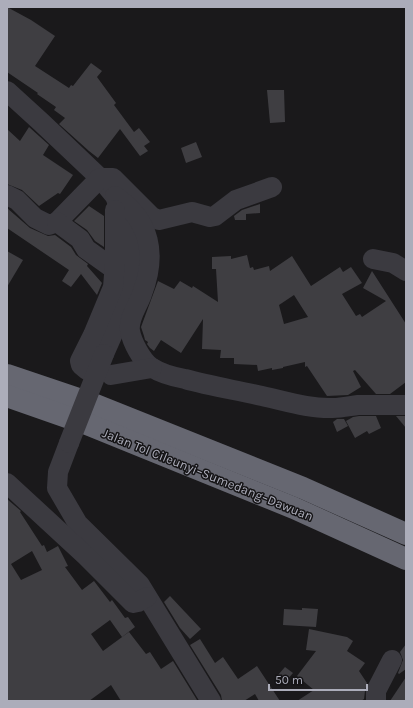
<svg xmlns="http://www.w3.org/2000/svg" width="413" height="708" font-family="Karla,sans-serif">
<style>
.building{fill:#3f3e42;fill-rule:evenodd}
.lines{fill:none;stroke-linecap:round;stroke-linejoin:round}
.minor{stroke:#3b3a40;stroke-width:20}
.highway{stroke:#666771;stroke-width:22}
.minor-bridge{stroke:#3b3a40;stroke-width:20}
.labels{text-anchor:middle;stroke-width:3;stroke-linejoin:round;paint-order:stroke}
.street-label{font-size:13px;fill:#acadba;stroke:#151416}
</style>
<rect width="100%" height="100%" fill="#1a191b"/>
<g class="building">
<path d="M7,7l24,13 24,16 -20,30 34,22 2,-3 2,1 18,-23 11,8 -5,6 19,26 -2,2 20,27 5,-4 11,14 -6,4 4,5 -8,5 -20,-27 -22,29 -9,-7 -30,-27 6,-6 -11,-8 2,-3 -19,-13 1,-1 -31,-21z"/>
<path d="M267,90h17l1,32 -15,1z"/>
<path d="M29,127l20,18 -6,10 30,20 -13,19 -2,-1 -19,13 -17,-16 -15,-6v-55l13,12z"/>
<path d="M196,142l6,15 -16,6 -5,-15z"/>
<path d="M260,204v9l-14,1v6h-11l-1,-4 8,-6z"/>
<path d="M89,206l15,10v31l-9,-6 -8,-11 -13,-9z"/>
<path d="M7,208l23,20 18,8 7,-1 16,12 5,8 12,9 -1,2 15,17 -5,12 -16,-21 -10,13 -9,-6 7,-11 -62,-42z"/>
<path d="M7,251l16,9 -16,27z"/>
<path d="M247,255l3,13 3,-1 1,3 15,-4 1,5 22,-15 19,30 29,-19 3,5 8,-5 11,16 -20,11 14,22 4,-2 2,3 24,-16 -23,-13 9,-17 34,53v58l-16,12h-14l-21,-24 -2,1 8,16 -13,8 -21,1 -20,-30 -2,1v-5l-22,5v1l-11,2v-2l-14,3 -1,-6 -23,-1v-6h-14l1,-8 -19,-1 1,-30 -22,34 -20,-13 -7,11 -4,-3 -3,-4 1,-2 -3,-2 -1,-4 -3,-9 17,-46 16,8 6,-8 12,7 1,-2 25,16 -2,-33h-4v-12l19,-1v3zM294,295l14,22 -24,7 -5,-19z"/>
<path d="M359,416h17l5,12 -12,6 -2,-3 -12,7 -9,-17 7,-4z"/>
<path d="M396,416h10v12z"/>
<path d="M337,419h7l4,7 -11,6 -4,-10z"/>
<path d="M7,499l14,12 -1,1 22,34 2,-1 3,7 11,-6 10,20 -3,1 17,23 12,-9 16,21 2,-2 13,18 3,-1 7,10 -13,10 -12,-17 -19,14 12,17 26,-19 17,22 4,-2 11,17 12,-8 24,39 -76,1 -10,-16 -22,16h-82zM32,551l10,19 -21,10 -10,-16z"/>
<path d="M170,596l31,33 -11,10 -10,-11 -16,-26z"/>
<path d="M302,608l16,1 -2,18 -33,-2 1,-16 18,1z"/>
<path d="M309,629l38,8 6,4 -6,10 18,12 -6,8 8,12 -2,8 -1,8 -3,2h-64l17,-11 -17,-14 19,-25 -10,-1z"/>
<path d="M200,639l15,24 8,-6 15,22 19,-13 23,35h-21l-4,-7 -11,7h-22l-1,-6 -31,-50z"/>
<path d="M406,644v25l-7,5 -1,-1 5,-13 -3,-8z"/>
<path d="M285,667l8,6 -7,8 -8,-6z"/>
<path d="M406,677v24h-16z"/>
</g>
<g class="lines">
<g class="minor">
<path d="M7,91l34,31 59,56 15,18 16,45 -2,45 -2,16 -23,52"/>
<path d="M7,195l10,5 18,18 14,7 8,-3 43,-44h13l39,39 7,3 33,-8 18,5 5,-1 21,-16 36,-13"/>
<path d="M115,196c36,25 42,59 27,98 -4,12 -14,24 -12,37 2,11 12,30 21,36 9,6 23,10 34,12 25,7 51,11 77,17 23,5 48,13 71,12 8,0 17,-2 25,-3 16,0 32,0 48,0"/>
<path d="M57,222l23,17 6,10 28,20"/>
<path d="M373,259l20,4 13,8"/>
<path d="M87,370l-6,-5 -1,-4 13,-26 20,-48 2,-24v-53"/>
<path d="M111,375l41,-7"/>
<path d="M69,443l-11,29 -1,16 21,36 62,61 71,116"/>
<path d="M7,483l79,73 47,47 5,-1 9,-5"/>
<path d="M376,701v-10l16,-31"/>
</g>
<g class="highway">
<path d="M7,375l86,29 210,84 103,46"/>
<path d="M7,396l80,28 207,84 112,51"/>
</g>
<path class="minor-bridge" d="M69,443l35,-89"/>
</g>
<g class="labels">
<g class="street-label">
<text transform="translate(208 474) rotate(22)" y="5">Jalan Tol Cileunyi–Sumedang–Dawuan</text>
</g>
</g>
<rect width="413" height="708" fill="none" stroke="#acadba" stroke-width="16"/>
<path d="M269 684v6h98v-6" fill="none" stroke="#acadba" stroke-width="2"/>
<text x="275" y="684" font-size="12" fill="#acadba" stroke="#151416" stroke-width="3" paint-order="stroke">50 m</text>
</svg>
